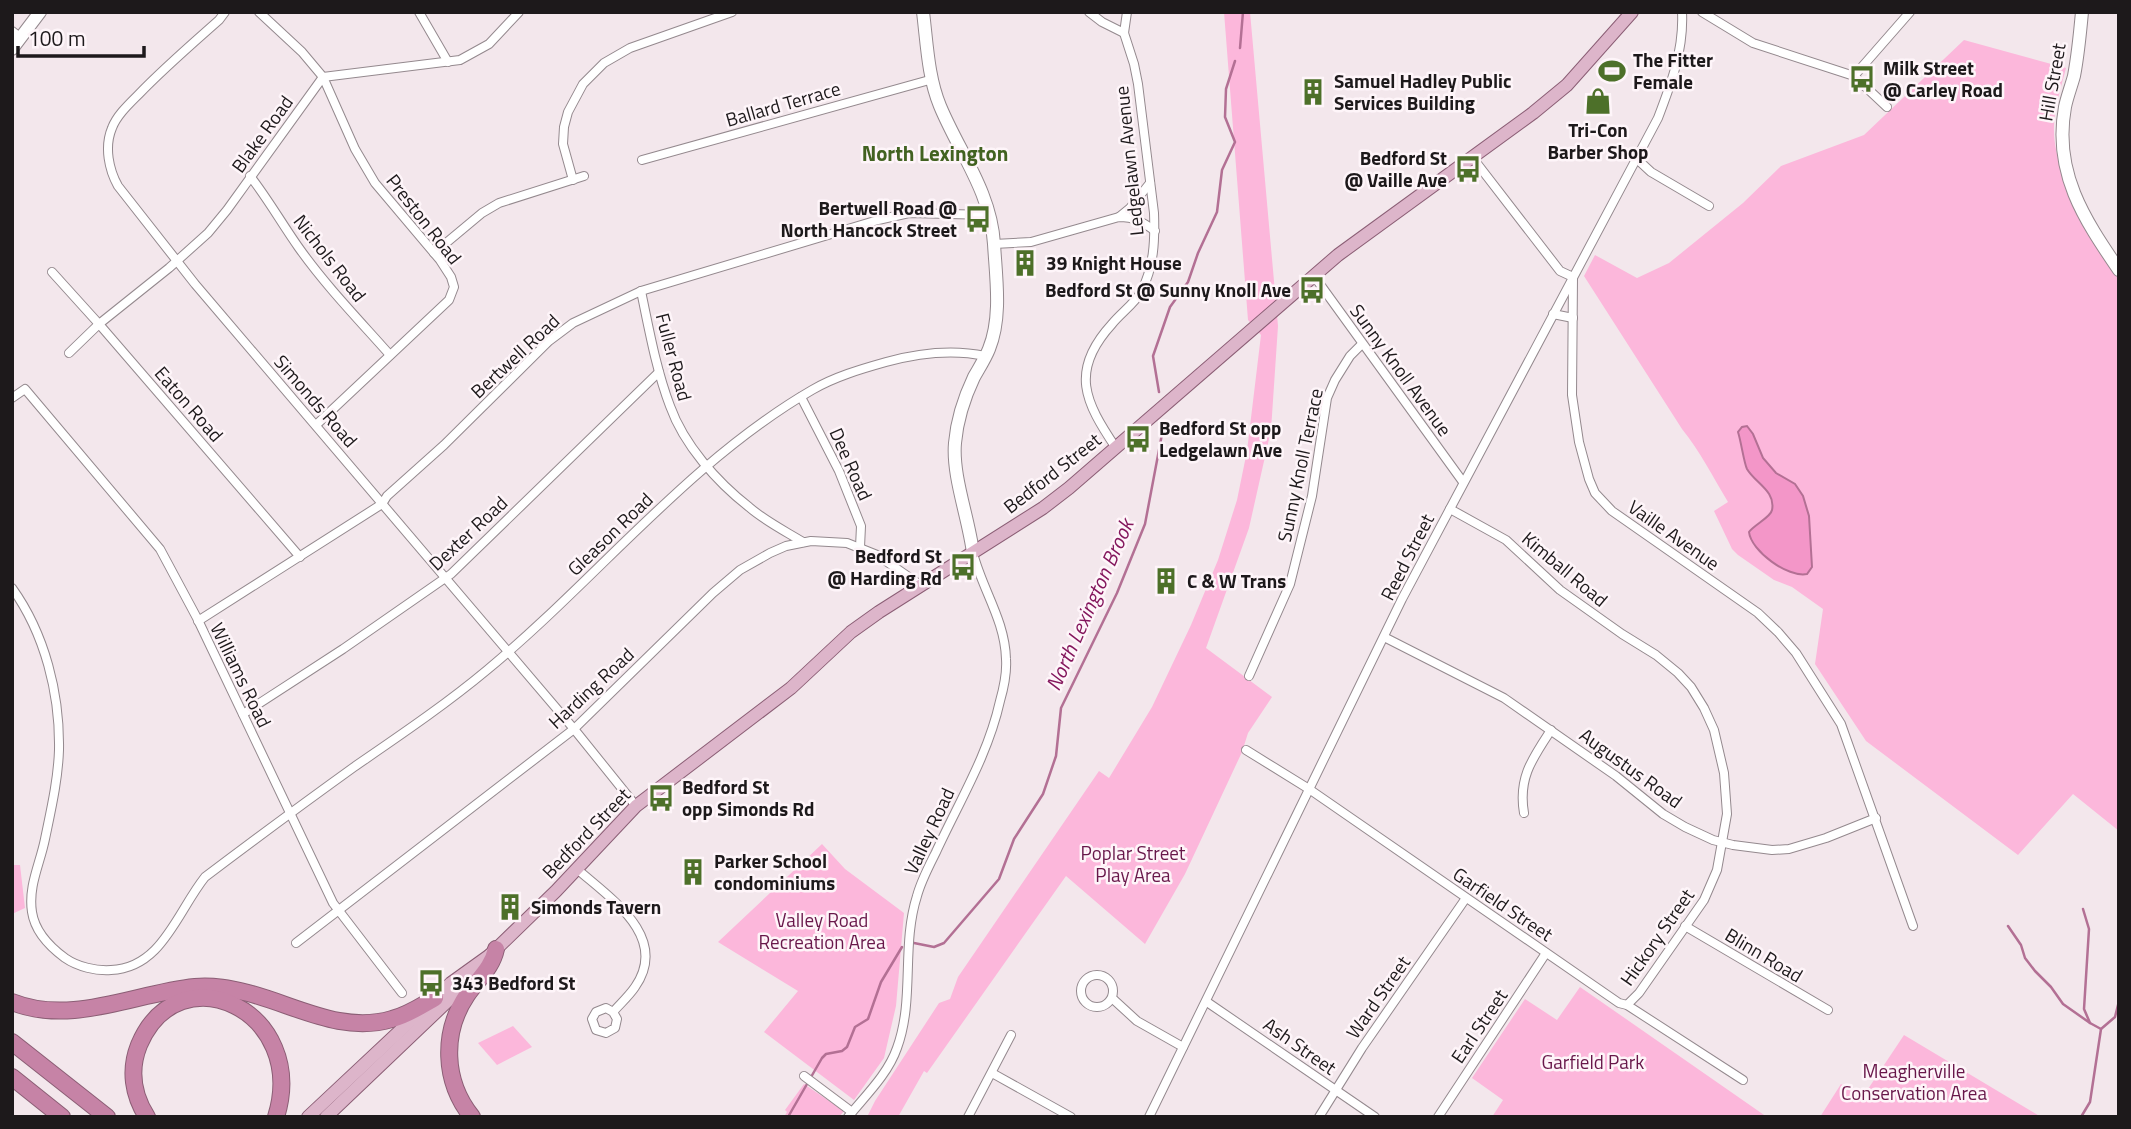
<svg xmlns="http://www.w3.org/2000/svg" width="2131" height="1129" font-family="'Titillium Web',sans-serif">
<style>
.green{fill:#fcb7db}
.water{fill:#f396c8;stroke:#b37094;stroke-width:2}
.lines{fill:none;stroke-linecap:round;stroke-linejoin:round}
.stream{stroke:#b37094;stroke-width:2.5}
.street-casing{stroke:#94898e;stroke-width:10}
.secondary-casing{stroke:#94898e;stroke-width:14}
.primary-casing{stroke:#8b5e75;stroke-width:14}
.highway-casing{stroke:#8b5e75;stroke-width:18}
.street{stroke:#fff;stroke-width:8}
.secondary{stroke:#fff;stroke-width:12}
.primary{stroke:#ddb5ca;stroke-width:12}
.highway{stroke:#c683a6;stroke-width:16}
.labels{text-anchor:middle;stroke-width:5;stroke-linejoin:round;paint-order:stroke}
.poi-label{font-size:19px;font-weight:bold;fill:#1d191b;stroke:#fef5f9;text-anchor:start}
.street-label{font-size:19px;fill:#1d191b;stroke:#fef5f9}
.park-label{font-size:19px;fill:#68174a;stroke:#fef5f9}
.neighbourhood-label{font-size:21px;font-weight:bold;fill:#426221;stroke:#fef5f9}
.water-label{font-size:21px;font-style:italic;fill:#84175d;stroke:#fef5f9}
</style>
<rect width="100%" height="100%" fill="#f3e7ec"/>
<g class="green">
<path d="M1224,12h26l28,314 -7,104 -22,98 -43,120 66,49 -24,36 -6,19 -57,122 -40,70 -79,-68 -139,197 -3,-2 -26,46h-31l8,-16 64,-98 11,-4 8,-22 141,-206 10,7 43,-71 39,-82 27,-65 19,-60 10,-49 14,-116 -13,-15z"/>
<path d="M1964,40l102,28c-5,20 -13,43 -12,64 0,12 4,26 7,38 12,43 33,74 58,110v551l-46,-37 -55,61 -152,-114 -51,-77 8,-55 -31,-22 -18,-7 -36,-25 -6,-6 -18,-38 14,-9c-15,-25 -28,-51 -46,-73l-98,-153 11,-21 42,23 32,-15 74,-60 38,-37 83,-31z"/>
<path d="M822,844l23,25 59,44 -8,93 -12,52 -30,42 -90,-68 34,-41 -80,-49z"/>
<path d="M12,865h8l5,43 -13,6z"/>
<path d="M1580,987l187,130h-275l11,-17 -31,-22 53,-79 32,21z"/>
<path d="M513,1026l19,21 -35,18 -19,-22z"/>
<path d="M1904,1035l137,82h-221l21,-33 21,14z"/>
<path d="M804,1084l40,27 -5,6h-55l3,-5 -2,-2z"/>
</g>
<path class="water" d="M1747,426l6,8 10,24 13,15 19,11 8,12 6,20 3,51 -5,7c-19,4 -56,-23 -58,-42 5,-7 22,-15 23,-22 4,-19 -17,-27 -25,-41 -3,-6 -6,-28 -9,-37l4,-5z"/>
<g class="lines">
<g class="stream">
<path d="M1240,48l3,-36"/>
<path d="M1159,392l-6,-36 17,-49 18,-25 10,-29 19,-41 5,-42 13,-28 -10,-25 1,-28 9,-28"/>
<path d="M2083,909l6,20 -5,80 6,14 11,6"/>
<path d="M2008,926l13,19 4,13 10,13 16,16 12,17 27,19"/>
<path d="M914,943l20,4 10,-4 55,-64 15,-40 29,-45 13,-38 5,-48 56,-115 28,-69 17,-90v-8"/>
<path d="M788,1117l34,-59 4,-4 16,-3 5,-4 8,-20 13,-8 13,-37 21,-35"/>
<path d="M2081,1117l9,-15 11,-73 14,-12 4,-16"/>
</g>
<defs>
<g id="street">
<path d="M225,12l-6,8c-27,24 -55,48 -80,74 -10,10 -22,21 -27,34 -8,19 -3,42 6,58l77,98 379,445 62,77"/>
<path d="M259,12l43,40 21,25 32,72 20,34 65,77 11,17 3,10 -5,13 -133,125"/>
<path d="M419,12l29,50"/>
<path d="M1089,12l13,10 22,11"/>
<path d="M1702,12l51,31 101,33 33,31"/>
<path d="M12,31l9,7"/>
<path d="M1854,76l56,-64"/>
<path d="M1472,157l88,114 13,6 -1,118 7,47 10,37 6,14 17,18 146,102 20,19 18,21 45,71 72,202"/>
<path d="M1637,159l14,13 58,34"/>
<path d="M642,160l291,-81"/>
<path d="M250,176c18,23 32,48 49,72 27,38 60,72 91,107"/>
<path d="M573,180l-10,-36 1,-17 4,-15 15,-28 21,-21 26,-15 102,-36"/>
<path d="M1119,217l11,-9 20,-25"/>
<path d="M994,244l37,-2 88,-25c15,0 24,5 36,14"/>
<path d="M434,253l48,-40 17,-10 85,-27"/>
<path d="M52,272l47,52 201,233"/>
<path d="M1314,276l149,206"/>
<path d="M641,291c8,38 15,78 29,115 14,39 47,76 79,101 16,14 36,24 54,35"/>
<path d="M1553,314l20,4"/>
<path d="M69,353l30,-29 70,-56 39,-35 19,-23 96,-133 137,-17 29,-16 30,-32"/>
<path d="M801,397l38,74 22,55 -1,21"/>
<path d="M12,398l13,-9 135,160 37,69 136,285 69,90"/>
<path d="M1116,448c-31,-46 -47,-77 -4,-124 9,-11 22,-20 29,-32 13,-25 14,-51 13,-79l-16,-129 -4,-20 -10,-31 3,-21"/>
<path d="M1450,509l56,31 54,50 62,44 34,21 22,18 13,14 13,21 10,22 10,43 3,41 -10,56 -13,30 -65,93 -12,12"/>
<path d="M12,588c33,46 48,106 47,162 -1,30 -8,60 -14,89 -5,25 -17,47 -13,73 3,20 18,35 33,46 13,9 31,13 46,12 51,-2 66,-58 94,-93 49,-37 99,-74 149,-110 45,-31 91,-62 133,-97 109,-90 201,-208 325,-280 22,-13 49,-21 74,-28 33,-9 66,-13 99,-6"/>
<path d="M198,621l184,-117 5,-8 57,-51 105,-104 24,-18 68,-32 237,-71 31,-7 81,2"/>
<path d="M1384,637l120,61 112,78 47,38 22,13 28,13 20,5 39,5 17,-1 37,-11 50,-20"/>
<path d="M1249,676l41,-92 22,-88 15,-98 8,-18 15,-24 12,-12"/>
<path d="M243,714l100,-65 108,-75 208,-202"/>
<path d="M1246,750l63,39 310,214 8,2 116,75"/>
<path d="M1524,813c-6,-35 8,-54 27,-83"/>
<path d="M577,869c33,29 93,68 58,118 -6,9 -15,17 -22,25l4,7 -2,9 -9,5 -10,-3 -4,-11 4,-7 10,-4 7,4"/>
<path d="M1685,926l143,84"/>
<path d="M296,943l278,-214 139,-136 27,-23 30,-17 16,-7 25,-5 36,2 30,12 45,31"/>
<circle cx="1097" cy="991" r="16"/>
<path d="M1113,999l24,22 46,26"/>
<path d="M1207,1002l168,115"/>
<path d="M992,1073l79,44"/>
<path d="M804,1076l48,36"/>
<path d="M848,1117c18,-22 40,-43 49,-69 18,-49 4,-102 20,-152 4,-15 12,-30 19,-44 23,-50 52,-97 64,-151 4,-14 7,-28 6,-42 -1,-39 -24,-70 -33,-106"/>
<path d="M968,1117l43,-82"/>
<path d="M1149,1117l253,-518 256,-481c13,-34 26,-68 24,-106"/>
<path d="M1319,1117l43,-69 104,-150"/>
<path d="M1438,1117l108,-164"/>
</g>
<g id="secondary">
<path d="M923,12c4,32 5,65 17,94 19,46 51,86 54,138 2,34 8,73 -5,105 -4,10 -10,19 -15,28 -10,21 -17,43 -19,66 -3,33 14,76 18,110"/>
<path d="M2082,12c-2,22 -4,43 -8,64 -3,11 -7,21 -9,31 -12,65 19,112 54,163"/>
<path d="M12,49l28,-37"/>
</g>
<g id="primary">
<path d="M490,955l66,-64 80,-85 155,-118 60,-56 28,-20 164,-104 26,-20 269,-233 195,-142 34,-28 65,-73"/>
<path d="M308,1117l143,-134 39,-28"/>
<path d="M326,1117l149,-142"/>
</g>
<g id="highway">
<path d="M12,1002c60,24 123,-9 183,-15 18,-2 36,2 53,6 47,12 94,41 144,26 16,-4 29,-13 43,-21"/>
<path d="M12,1042l95,75"/>
<path d="M12,1077l50,40"/>
<path d="M147,1117c-14,-22 -18,-47 -8,-72 40,-95 170,-34 137,72"/>
<path d="M472,1117c-29,-36 -30,-85 -5,-122 11,-16 25,-27 29,-46"/>
</g>
</defs>
<use href="#street" class="street-casing"/>
<use href="#secondary" class="secondary-casing"/>
<use href="#primary" class="primary-casing"/>
<use href="#highway" class="highway-casing"/>
<use href="#street" class="street"/>
<use href="#secondary" class="secondary"/>
<use href="#primary" class="primary"/>
<use href="#highway" class="highway"/>
</g>
<defs>
<symbol id="stadium-bare" viewBox="-9 -9 18 18"><path d="M0-5a6.5 5 0 1 0 0 10a6.5 5 0 1 0 0-10ZM-3.5-1.8h7v3.6h-7Z" fill="#4d7029" stroke="#fef5f9" stroke-width="2.5" paint-order="stroke"/></symbol>
<symbol id="bus-bare" viewBox="-9 -9 18 18"><path d="M-5-6H5V4H4V6H2V4H-2V6H-4V4H-5ZM-3.5-4V0h7V-4ZM-3.5 1.2v1.5H-2V1.2ZM2 1.2v1.5H3.5V1.2Z" fill="#4d7029" stroke="#fef5f9" stroke-width="2.5" paint-order="stroke"/></symbol>
<symbol id="building-bare" viewBox="-9 -9 18 18"><path d="M-4-6H4V6H1V3H-1V6H-4ZM-2.5-4.3h1.7v1.8h-1.7ZM.8-4.3h1.7v1.8H.8ZM-2.5-1h1.7V.8h-1.7ZM.8-1h1.7V.8H.8Z" fill="#4d7029" stroke="#fef5f9" stroke-width="2.5" paint-order="stroke"/></symbol>
<symbol id="shop-bare" viewBox="-9 -9 18 18"><path d="M-5-2.5h2.3a2.7 3.5 0 0 1 5.4 0H5L5.5 6h-11ZM-1.5-2.5h3a1.5 2.3 0 0 0-3 0Z" fill="#4d7029" stroke="#fef5f9" stroke-width="2.5" paint-order="stroke"/></symbol>
</defs>
<g fill-rule="evenodd">
<use href="#stadium-bare" x="1593" y="52" width="38" height="38"/>
<use href="#bus-bare" x="1843" y="60" width="38" height="38"/>
<use href="#building-bare" x="1294" y="73" width="38" height="38"/>
<use href="#shop-bare" x="1579" y="82" width="38" height="38"/>
<use href="#bus-bare" x="1449" y="150" width="38" height="38"/>
<use href="#bus-bare" x="959" y="200" width="38" height="38"/>
<use href="#building-bare" x="1006" y="244" width="38" height="38"/>
<use href="#bus-bare" x="1293" y="271" width="38" height="38"/>
<use href="#bus-bare" x="1119" y="420" width="38" height="38"/>
<use href="#bus-bare" x="944" y="548" width="38" height="38"/>
<use href="#building-bare" x="1147" y="562" width="38" height="38"/>
<use href="#bus-bare" x="642" y="779" width="38" height="38"/>
<use href="#building-bare" x="674" y="853" width="38" height="38"/>
<use href="#building-bare" x="491" y="888" width="38" height="38"/>
<use href="#bus-bare" x="412" y="964" width="38" height="38"/>
</g>
<g class="labels">
<g class="poi-label">
<text x="1633" y="67">The Fitter<tspan x="1633" dy="22">Female</tspan></text>
<text x="1883" y="75">Milk Street<tspan x="1883" dy="22">@ Carley Road</tspan></text>
<text x="1334" y="88">Samuel Hadley Public<tspan x="1334" dy="22">Services Building</tspan></text>
<text x="1598" y="137" text-anchor="middle">Tri-Con<tspan x="1598" dy="22">Barber Shop</tspan></text>
<text x="1447" y="165" text-anchor="end">Bedford St<tspan x="1447" dy="22">@ Vaille Ave</tspan></text>
<text x="957" y="215" text-anchor="end">Bertwell Road @<tspan x="957" dy="22">North Hancock Street</tspan></text>
<text x="1046" y="270">39 Knight House</text>
<text x="1291" y="297" text-anchor="end">Bedford St @ Sunny Knoll Ave</text>
<text x="1159" y="435">Bedford St opp<tspan x="1159" dy="22">Ledgelawn Ave</tspan></text>
<text x="942" y="563" text-anchor="end">Bedford St<tspan x="942" dy="22">@ Harding Rd</tspan></text>
<text x="1187" y="588">C &amp; W Trans</text>
<text x="682" y="794">Bedford St<tspan x="682" dy="22">opp Simonds Rd</tspan></text>
<text x="714" y="868">Parker School<tspan x="714" dy="22">condominiums</tspan></text>
<text x="531" y="914">Simonds Tavern</text>
<text x="452" y="990">343 Bedford St</text>
</g>
<g class="street-label">
<text transform="translate(2052 82) rotate(-80)" y="7">Hill Street</text>
<text transform="translate(783 104) rotate(-16)" y="7">Ballard Terrace</text>
<text transform="translate(262 134) rotate(-54)" y="7">Blake Road</text>
<text transform="translate(1129 161) rotate(-96)" y="7">Ledgelawn Avenue</text>
<text transform="translate(424 219) rotate(52)" y="7">Preston Road</text>
<text transform="translate(330 258) rotate(52)" y="7">Nichols Road</text>
<text transform="translate(515 356) rotate(-43)" y="7">Bertwell Road</text>
<text transform="translate(674 357) rotate(75)" y="7">Fuller Road</text>
<text transform="translate(1401 370) rotate(54)" y="7">Sunny Knoll Avenue</text>
<text transform="translate(316 401) rotate(49)" y="7">Simonds Road</text>
<text transform="translate(189 404) rotate(49)" y="7">Eaton Road</text>
<text transform="translate(851 464) rotate(66)" y="7">Dee Road</text>
<text transform="translate(1300 465) rotate(-78)" y="7">Sunny Knoll Terrace</text>
<text transform="translate(1052 473) rotate(-38)" y="7">Bedford Street</text>
<text transform="translate(468 533) rotate(-43)" y="7">Dexter Road</text>
<text transform="translate(610 534) rotate(-44)" y="7">Gleason Road</text>
<text transform="translate(1674 535) rotate(35)" y="7">Vaille Avenue</text>
<text transform="translate(1407 557) rotate(-63)" y="7">Reed Street</text>
<text transform="translate(1565 569) rotate(40)" y="7">Kimball Road</text>
<text transform="translate(241 675) rotate(64)" y="7">Williams Road</text>
<text transform="translate(591 688) rotate(-43)" y="7">Harding Road</text>
<text transform="translate(1631 768) rotate(36)" y="7">Augustus Road</text>
<text transform="translate(929 831) rotate(-65)" y="7">Valley Road</text>
<text transform="translate(586 833) rotate(-46)" y="7">Bedford Street</text>
<text transform="translate(1503 904) rotate(34)" y="7">Garfield Street</text>
<text transform="translate(1657 937) rotate(-55)" y="7">Hickory Street</text>
<text transform="translate(1764 955) rotate(31)" y="7">Blinn Road</text>
<text transform="translate(1378 997) rotate(-55)" y="7">Ward Street</text>
<text transform="translate(1479 1026) rotate(-56)" y="7">Earl Street</text>
<text transform="translate(1300 1046) rotate(35)" y="7">Ash Street</text>
</g>
<g class="park-label">
<text x="1133" y="860">Poplar Street<tspan x="1133" dy="22">Play Area</tspan></text>
<text x="822" y="927">Valley Road<tspan x="822" dy="22">Recreation Area</tspan></text>
<text x="1593" y="1069">Garfield Park</text>
<text x="1914" y="1078">Meagherville<tspan x="1914" dy="22">Conservation Area</tspan></text>
</g>
<g class="neighbourhood-label">
<text x="935" y="161">North Lexington</text>
</g>
<g class="water-label">
<text transform="translate(1090 605) rotate(-66)" y="7">North Lexington Brook</text>
</g>
</g>
<rect width="2131" height="1129" fill="none" stroke="#1d191b" stroke-width="28"/>
<path d="M18 46v10h126v-10" fill="none" stroke="#1d191b" stroke-width="3.5"/>
<text x="28" y="46" font-size="21" fill="#1d191b" stroke="#fef5f9" stroke-width="5" paint-order="stroke">100 m</text>
</svg>
